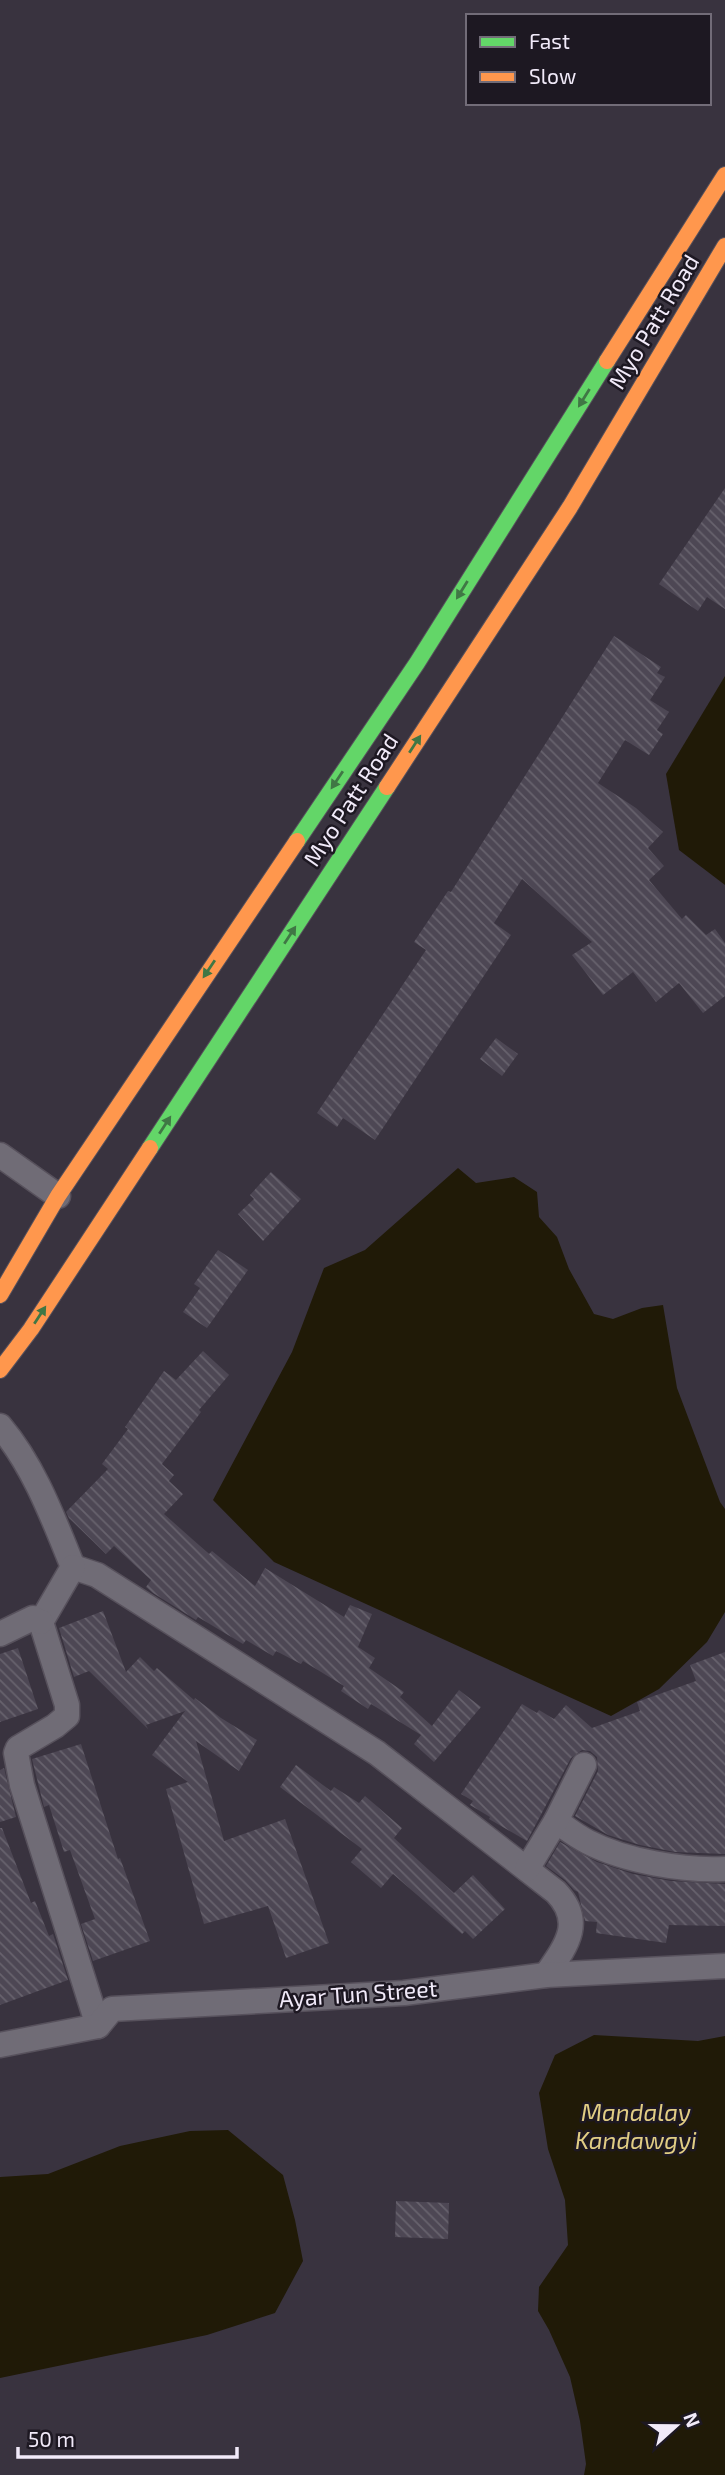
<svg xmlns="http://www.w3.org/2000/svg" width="725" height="2475" font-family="'Exo 2',sans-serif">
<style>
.water{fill:#201a07}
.building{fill:url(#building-back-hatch)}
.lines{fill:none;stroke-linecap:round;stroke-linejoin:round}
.street-casing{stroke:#57515c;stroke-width:27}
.fast-casing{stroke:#57515c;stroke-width:18}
.slow-casing{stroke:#57515c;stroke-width:18}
.street{stroke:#706c76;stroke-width:24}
.fast{stroke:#63d668;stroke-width:16}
.slow{stroke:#ff974d;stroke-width:16}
.oneway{fill:#407745}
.labels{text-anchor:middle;stroke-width:5;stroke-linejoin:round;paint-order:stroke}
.street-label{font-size:23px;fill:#f1eaf9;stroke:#1d1822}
.water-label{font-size:24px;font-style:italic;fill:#e1cd84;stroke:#1d1822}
</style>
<defs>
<pattern id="building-back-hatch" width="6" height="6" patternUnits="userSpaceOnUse" patternTransform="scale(1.75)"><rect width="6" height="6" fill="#4d4754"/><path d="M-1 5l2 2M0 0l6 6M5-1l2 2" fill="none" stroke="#67626d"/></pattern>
</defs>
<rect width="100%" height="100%" fill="#39333f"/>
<g class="water">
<path d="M725,676v209l-46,-35 -13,-76z"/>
<path d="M458,1168l18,15 38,-6 23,15 2,25 18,20 12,32 25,45 19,5 29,-11 21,-3 14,83 43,114 5,7v103l-18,30 -48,47 -48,27 -337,-154 -61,-62 79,-148 32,-84 41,-18z"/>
<path d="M594,2035l104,6 27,-5v439h-141l2,-11 -6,-43 -10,-44 -21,-47 -11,-19 1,-24 29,-42 -3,-45 -17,-51 -9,-56 16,-38z"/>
<path d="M228,2130l55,45 12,45 8,41 -28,52 -68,22 -207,43v-201l48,-3 72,-28 70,-15z"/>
</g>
<g class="building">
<path d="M725,488v121l-18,-12 -9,14 -39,-27z"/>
<path d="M614,636l47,31 -4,6 8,4 -15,23 19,12 -12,18 6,4 -14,21 -24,-15 -27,43 38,25 27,24 -15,16 16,18 -15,14 33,39 4,-4 20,20 9,-6 10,14v53l-22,17 -24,-30 -23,19 -23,-30 -30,23 -31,-40 20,-13 -70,-63 -28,44 17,12 -136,205 -32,-22 -6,9 -20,-14 109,-163 -12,-8 34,-51 3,1z"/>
<path d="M496,1038l22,16 -16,22 -22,-17z"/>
<path d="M271,1172l30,27 -38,42 -25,-27 16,-15 -4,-4z"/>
<path d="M218,1250l30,20 -41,58 -24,-16 17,-24 -6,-4z"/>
<path d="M203,1351l26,24 -30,35 2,2 -39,52 12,11 -5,6 14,13 -19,20 45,40 3,-3 43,35 10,-18 79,49 6,-12 22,9 -14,33 17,11 -6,10 35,24 -4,5 32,29 27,-36 22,17 -47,55 -20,-18 7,-9 -50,-31 -3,5 -27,-18 3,-5 -41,-25 -2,3 -25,-13 -3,5 -27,-16 -3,4 -45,-27 -2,3 -43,-27 -7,-6 5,-7 -37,-34 -8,8 -37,-36 -3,-6 42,-43 -6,-5 26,-35 -3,-2 39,-56 12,9z"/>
<path d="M103,1611l23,61 14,-15 14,14 3,-3 37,32 1,-2 26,20 36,22 -18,31 -43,-30 28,100 61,-22 44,124 -43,15 -18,-52 -64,18 -38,-135 22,-7 -36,-27 33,-44 -39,14 2,4 -59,-58 -15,6 -15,-49z"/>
<path d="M18,1648l20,61 -38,13v-68z"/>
<path d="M725,1652v202l-50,-2 -35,-7 -32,-10 -33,-19 23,-45 -1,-14 -7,-6 -8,-1 -11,8 -44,83 -38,-22 1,-2 -20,-12 3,-4 -12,-7 61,-90 15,9 2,-3 15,9 12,-14 26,23 48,-17 -3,-9 59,-21 -6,-16z"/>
<path d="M81,1744l37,115 2,-1 30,83 -57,20 -12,-37 14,-5 -25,-69 -6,2 -15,-47 -5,2 -12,-48z"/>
<path d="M296,1765l35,26 3,-4 25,16 6,-7 37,32 -8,10 60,55 19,-18 32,34 -32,30 -8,-8 -3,3 -69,-60 -12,14 -30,-26 11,-13 -82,-62z"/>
<path d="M4,1768l12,49 -16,5v-52z"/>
<path d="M0,1828h2l29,75 4,-2 14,35 4,-2 15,46 -68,25z"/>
<path d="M560,1842l37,20 36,12 38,7 54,3v42l-56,-1 -3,18 -70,-10 1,-11 -12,-1 -7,-29 -4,-2 -9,-10 -19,-14z"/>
<path d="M396,2201l53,2 -1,36 -53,-2z"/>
</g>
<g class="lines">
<defs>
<g id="street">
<path d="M0,1155l58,41"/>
<path d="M0,1426c34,40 53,92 73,141l24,8 280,178 179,139c29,30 10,54 -10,83"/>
<path d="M73,1567l-32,55 26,83v11l-12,10 -37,22 -2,5 6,32 76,241"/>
<path d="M0,1634l33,-16 8,4"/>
<path d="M556,1821c10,7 20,15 32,21 37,19 95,29 137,27"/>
<path d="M527,1869l29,-48 28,-56"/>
<path d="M0,2045l98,-19 14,-17 292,-16 142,-18 179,-9"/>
</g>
<g id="fast">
<path d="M297,841l120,-178 190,-302"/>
<path d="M150,1148l237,-361"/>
</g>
<g id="slow">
<path d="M607,361l118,-186"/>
<path d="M387,787l183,-280 155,-261"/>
<path d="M0,1295l58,-99 239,-355"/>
<path d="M0,1370l31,-41 119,-181"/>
</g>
</defs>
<use href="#street" class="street-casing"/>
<use href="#fast" class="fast-casing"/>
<use href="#slow" class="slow-casing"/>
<use href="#street" class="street"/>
<use href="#fast" class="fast"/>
<use href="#slow" class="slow"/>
</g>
<defs><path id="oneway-solid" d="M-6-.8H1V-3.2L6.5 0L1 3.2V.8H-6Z" transform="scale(1.75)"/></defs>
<g class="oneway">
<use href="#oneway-solid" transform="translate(584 398) rotate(122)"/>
<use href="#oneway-solid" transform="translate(462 590) rotate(122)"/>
<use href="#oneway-solid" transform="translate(415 744) rotate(-57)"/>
<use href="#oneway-solid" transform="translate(337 780) rotate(124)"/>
<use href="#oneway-solid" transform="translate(290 935) rotate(-57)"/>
<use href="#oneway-solid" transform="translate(209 969) rotate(124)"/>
<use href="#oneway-solid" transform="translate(165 1125) rotate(-57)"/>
<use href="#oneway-solid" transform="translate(40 1315) rotate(-57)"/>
</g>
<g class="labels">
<g class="street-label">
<text transform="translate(654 322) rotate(-59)" y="8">Myo Patt Road</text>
<text transform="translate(351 800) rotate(-57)" y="8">Myo Patt Road</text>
<text transform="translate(358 1994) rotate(-4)" y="8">Ayar Tun Street</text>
</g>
<g class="water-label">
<text x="636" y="2121">Mandalay<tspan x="636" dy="28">Kandawgyi</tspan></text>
</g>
</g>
<rect x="466" y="14" width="245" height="91" fill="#1d1822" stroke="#726c78" stroke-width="2"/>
<rect x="480" y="37" width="35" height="10" fill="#63d668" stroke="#726c78" stroke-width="2"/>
<text x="529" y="49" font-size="21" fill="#f1eaf9">Fast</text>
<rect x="480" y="72" width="35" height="10" fill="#ff974d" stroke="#726c78" stroke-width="2"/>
<text x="529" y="84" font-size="21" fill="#f1eaf9">Slow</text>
<g transform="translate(676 2426) rotate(69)" stroke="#1d1822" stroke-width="5" paint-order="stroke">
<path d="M0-5L12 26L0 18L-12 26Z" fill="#f1eaf9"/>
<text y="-10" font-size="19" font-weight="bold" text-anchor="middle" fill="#f1eaf9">N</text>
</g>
<path d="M18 2447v10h219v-10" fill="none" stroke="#f1eaf9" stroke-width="3.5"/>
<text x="28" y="2447" font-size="21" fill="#f1eaf9" stroke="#1d1822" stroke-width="5" paint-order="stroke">50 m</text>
</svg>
